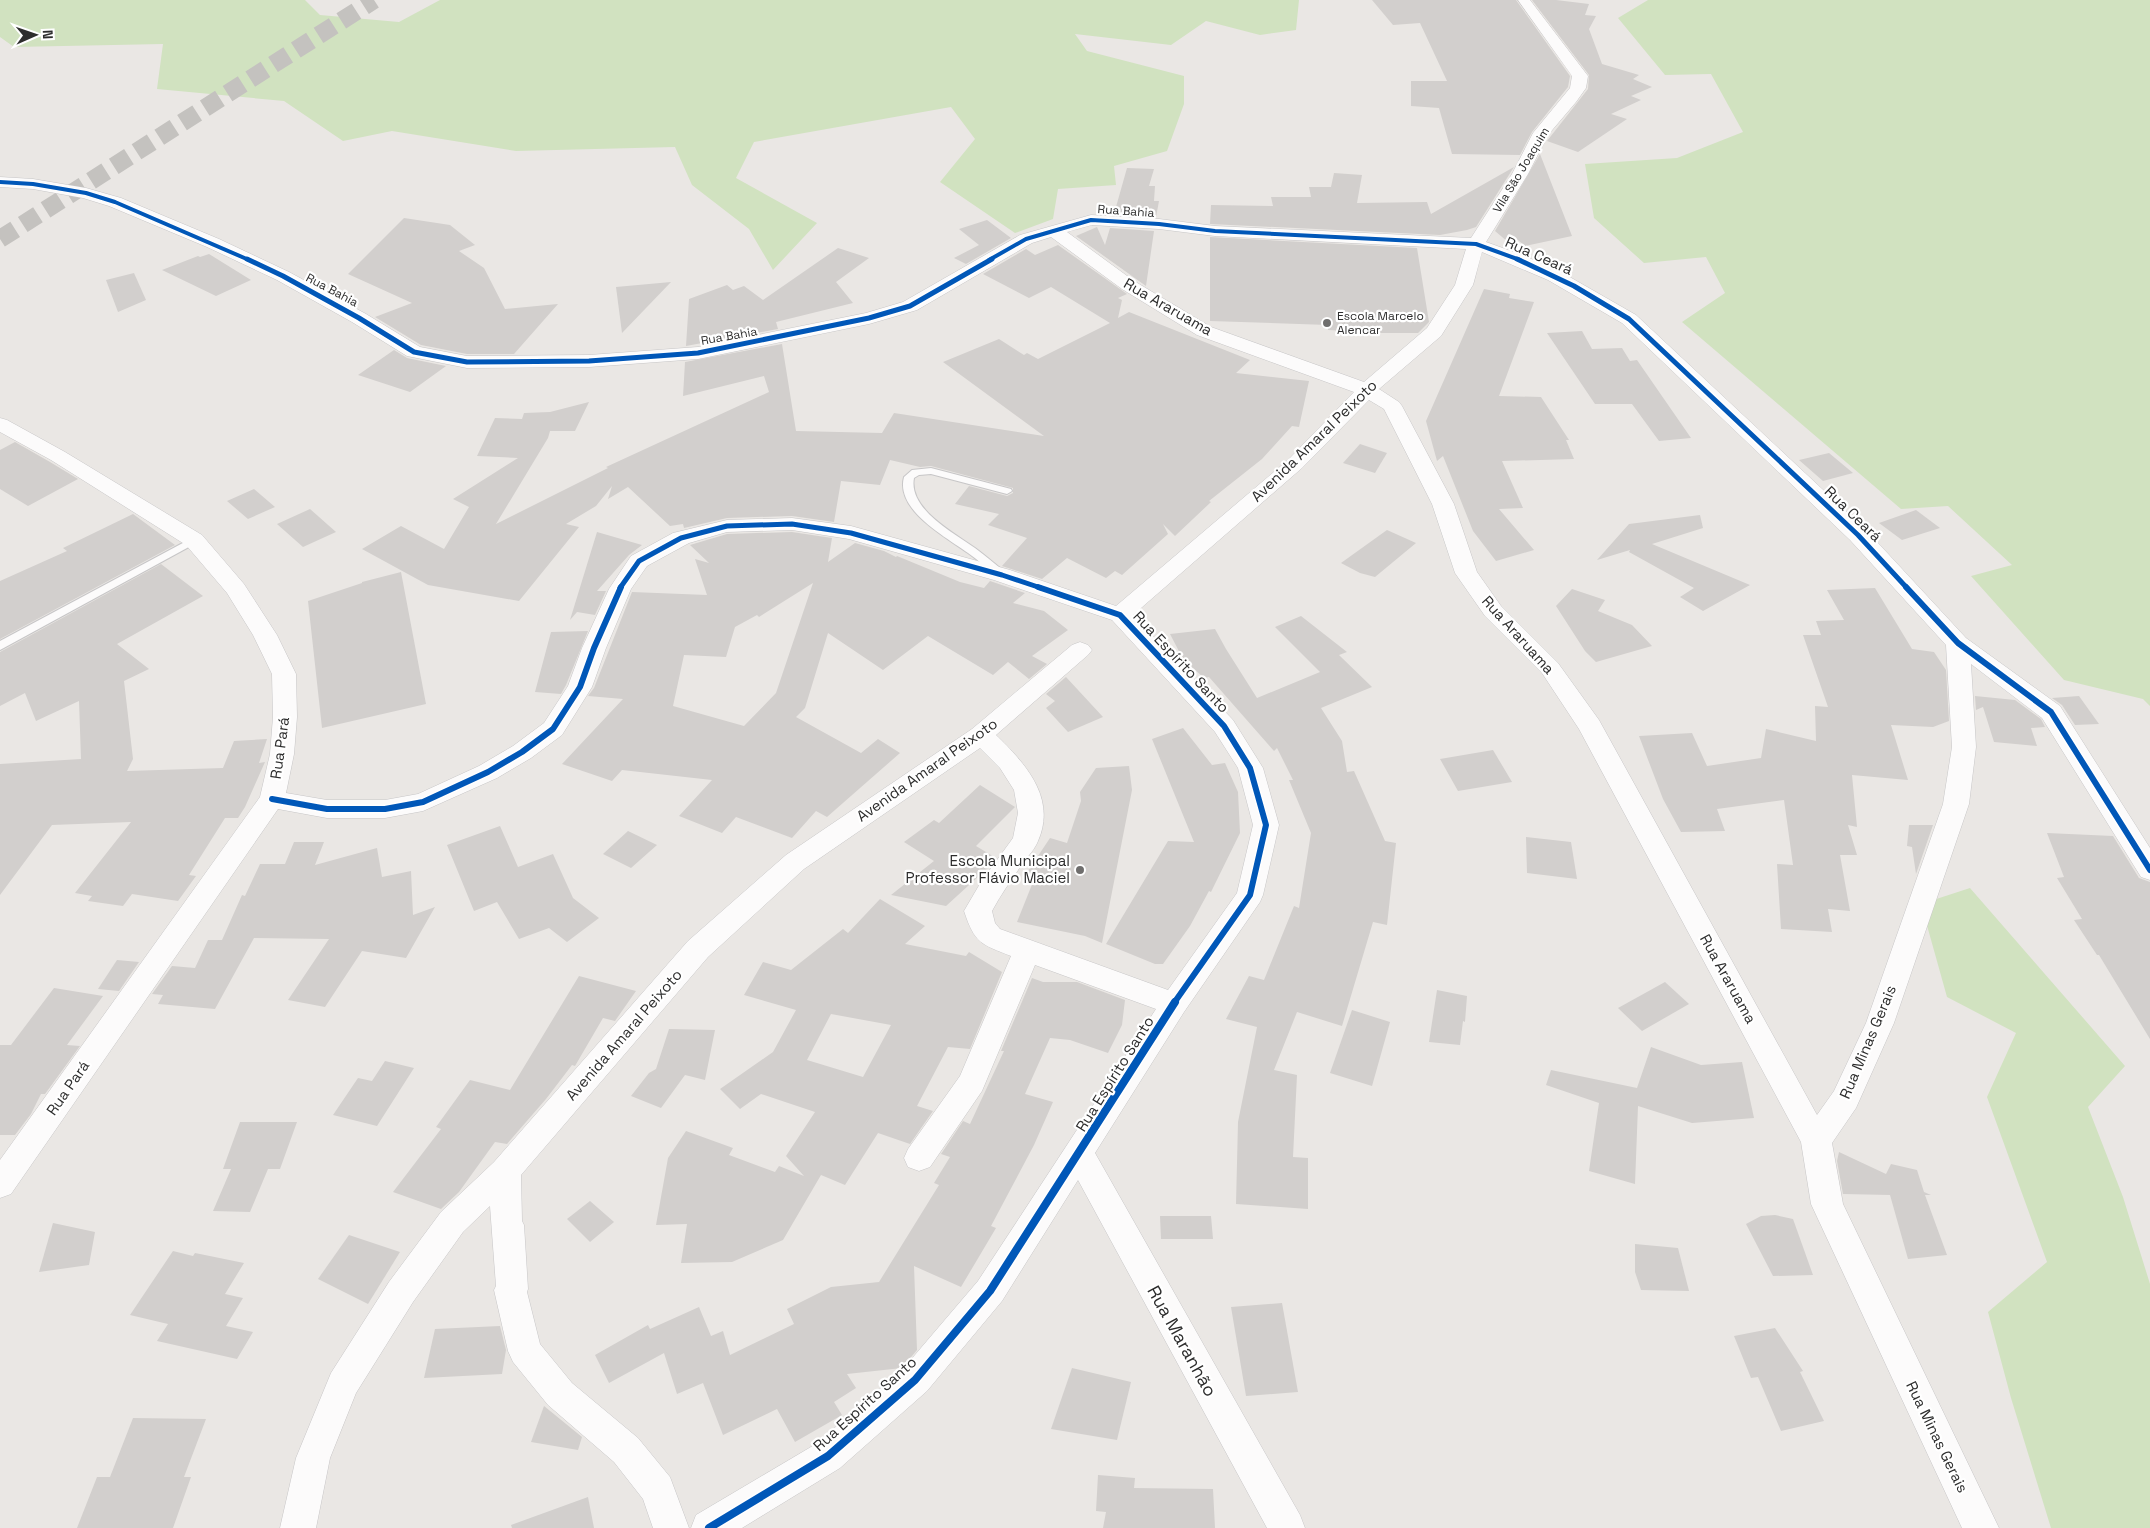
<svg xmlns="http://www.w3.org/2000/svg" width="2150" height="1528" font-family="'Space Grotesk',sans-serif">
<style>
.green{fill:#d1e2c0}
.building{fill:#d2cfcd;fill-rule:evenodd}
.lines{fill:none;stroke-linecap:round;stroke-linejoin:round}
.highway-tunnel{stroke:#c4c2bf;stroke-width:18;stroke-dasharray:18 9;stroke-linecap:butt}
.lane-casing{stroke:#c7c6c7;stroke-width:2}
.street-casing{stroke:#c7c6c7;stroke-width:1}
.lane{fill:#fcfbfb;fill-rule:evenodd}
.street{fill:#fcfbfb;fill-rule:evenodd}
.cycleway-far3-casing{stroke:#fff;stroke-width:5.5}
.cycleway-far2-casing{stroke:#fff;stroke-width:8}
.cycleway-far1-casing{stroke:#fff;stroke-width:9}
.cycleway-casing{stroke:#fff;stroke-width:11}
.cycleway-far3{stroke:#0057b8;stroke-width:4}
.cycleway-far2{stroke:#0057b8;stroke-width:5}
.cycleway-far1{stroke:#0057b8;stroke-width:6}
.cycleway{stroke:#0057b8;stroke-width:8}
.poi-dot{fill:#6f6e6d;stroke:#fff;stroke-width:2}
.labels{text-anchor:middle;stroke-width:4.5;stroke-linejoin:round;paint-order:stroke}
.far-street-label{font-size:12px;fill:#2d2d2d;stroke:#fff}
.far-poi-label{font-size:12px;fill:#2d2d2d;stroke:#fff;text-anchor:start}
.street-label{font-size:15px;fill:#2d2d2d;stroke:#fff}
.poi-label{font-size:15px;fill:#2d2d2d;stroke:#fff;text-anchor:end}
.near-street-label{font-size:18px;fill:#2d2d2d;stroke:#fff}
</style>
<rect width="100%" height="100%" fill="#eae7e4"/>
<g class="green">
<path d="M0,0h305l15,15 79,7 41,-22h859l-3,30 -36,5 -54,-14 -35,24 -96,-11 12,17 97,25v28l-17,47 -53,15 2,19 -58,4 -5,30 -38,14 -75,-51 35,-43 -24,-32 -197,35 -18,36 81,45 -44,47 -24,-41 -57,-44 -17,-38 -159,4 -124,-20 -49,10 -59,-40 -127,-12 6,-45 -149,3 -14,-10z"/>
<path d="M1648,0h502v706l-7,-7 -79,-19 -93,-104 41,-11 -64,-59 -47,3 -219,-187 43,-29 -19,-36 -62,6 -50,-45 -9,-54 92,-6 66,-26 -32,-58 -46,1 -47,-57z"/>
<path d="M1970,888l155,178 -37,41 35,90 27,87v244h-99l-40,-130 -23,-86 59,-50 -60,-165 29,-64 -69,-36 -26,-93z"/>
</g>
<g class="building">
<path d="M1372,0h144l54,76 -2,11 -36,45 -12,23 -68,-1 -13,-46 -28,-2v-25h36l-27,-58 -27,2z"/>
<path d="M1532,0h24l33,4 -4,11 11,1 -7,13 13,35 37,11 -6,4 19,8 -21,9 10,4 -30,14 16,5 -49,33 -31,-11 41,-52 1,-14z"/>
<path d="M1540,154l32,82 -47,10 -7,-6 -10,2 -13,-11z"/>
<path d="M1514,167l-38,60 -9,3 -27,5 -230,-11 1,-19 62,1 -2,-9h40l-2,-10h22l3,-14 28,2 -5,28 70,-1 4,12z"/>
<path d="M1127,168l27,1 -5,17h6l-1,15h5l-3,16 -42,-3z"/>
<path d="M404,218l46,7 25,20 -16,6 25,17 21,41 53,-5 -44,50h-47l-46,-9 -46,-28 37,-14 -64,-29z"/>
<path d="M987,220l24,18 -45,26 -12,-6 25,-13 -20,-16z"/>
<path d="M1097,227l8,18 5,-17 44,3 -8,55 -70,-50z"/>
<path d="M1210,237l207,11 12,74 -11,11h-38l-52,-3v-5l-118,-4z"/>
<path d="M1058,245l69,49 -9,4 4,2 -4,18 11,-6 121,48 -14,13 73,8 -10,46 -7,-1 -30,33 -53,42 2,1 -36,34 -12,-12 5,10 -46,41 -7,-4 -9,7 -39,-20 -25,21 -40,-13 25,-28 -39,-13 11,-11 -44,-10 14,-18 38,10 6,-3v-5l-82,-22 -11,1 -30,-7 -10,25 -39,-4 -7,41 -42,-6 -65,2 -43,10 -1,-4 -13,2 -42,-39 -20,12 4,-13 -16,20 -30,18 13,3 -60,74 -91,-16 -66,-36 39,-23 43,23 25,-42 -16,-8 65,-41 -41,-2 18,-38 27,1 2,-6 26,-1 39,-10 -14,29h-25l-2,7 -52,86 112,-56 -2,-1 163,-75 -5,-16 -81,20 2,-34 97,-18 14,87 86,2 12,-20 150,23 -101,-74 56,-23 25,16 3,-2 11,6 72,-36 -59,-36 -22,11 -46,-24 43,-25 9,6z"/>
<path d="M838,248l31,10 -33,24 17,21 -77,19 2,7 -92,17 3,-47 38,-14 6,5 11,-4 19,14z"/>
<path d="M209,254l42,26 -35,16 -54,-26 36,-14 2,1z"/>
<path d="M134,273l12,27 -28,12 -12,-32z"/>
<path d="M671,282l-49,51 -6,-46z"/>
<path d="M1484,289l26,5 -1,4 25,4 -35,94 42,1 28,43h-3l8,19 -72,2 21,47 -24,1 35,41 -38,11 -23,-30 -30,-75 -6,5 -11,-40z"/>
<path d="M1582,331l10,18 30,-1 8,13 7,-1 54,78 -32,3 -27,-37h-37l-48,-71z"/>
<path d="M394,350l13,8 39,8 -36,26 -52,-17z"/>
<path d="M15,442l35,20 28,17 -50,27 -28,-17v-39z"/>
<path d="M1360,444l27,9 -12,20 -32,-10z"/>
<path d="M1829,453l24,20 -30,8 -24,-21z"/>
<path d="M254,489l21,18 -27,12 -21,-18z"/>
<path d="M310,509l26,23 -33,15 -26,-23z"/>
<path d="M1916,510l24,18 -38,12 -23,-17z"/>
<path d="M133,514l42,31 -175,94v-58l67,-30 -4,-3z"/>
<path d="M1700,515l3,13 -51,16 98,41 -47,26 -23,-14 14,-9 -65,-36 1,-2 -33,10 32,-36z"/>
<path d="M1387,530l29,13 -41,34 -15,-4 -19,-10z"/>
<path d="M597,532l45,13 -13,10 -32,36h9l-11,24 -18,-3 -7,8z"/>
<path d="M792,532l40,6 -4,24 27,-19 29,8 12,6 1,-1 63,26 24,6 6,-7 35,12 -12,10 31,8 24,19 -36,26 15,8 -18,15 -21,-17 -15,13 -65,-39 -45,34 -55,-37 -23,75 -9,9 65,36 17,-14 22,14 -73,64 -11,-6 -24,27 -56,-21 -14,16 -43,-17 33,-36 -90,-10 -10,11 -50,-17 61,-65 -35,-3 6,-8 38,-96 75,3 -12,-36 14,4 -19,-18 37,-11zM813,583l-37,110 -32,33 -71,-20 11,-51 42,2 9,-30 22,-12 2,2z"/>
<path d="M161,564l42,32 -86,48 32,25 -25,12 9,78 -6,12 96,-3 11,-27 33,-2 -8,24 6,-1 -20,45 -7,11h-13l-36,57 7,1 -18,25 -46,-7 -9,12 -35,-5 4,-5 -17,-3 56,-71 -79,3 -52,70v-131l81,-5 -2,-58 -43,20 -11,-28 -25,13v-54z"/>
<path d="M401,572l25,132 -104,24 -14,-127 54,-18v-1z"/>
<path d="M1875,588l37,61 22,3 12,18 3,51 -16,6 -42,-2 17,55 -56,-5 5,52 -9,-2 9,30h-17l10,56 -22,-2 4,23 -51,-3 -4,-65 16,1 -9,-65 -67,9 8,22 -44,1 -18,-33 -24,-63 53,-3 15,33 54,-8 5,-29 50,12 -1,-35 13,1 -25,-72h18l-5,-14 28,-1 -17,-30z"/>
<path d="M1572,589l33,11 -7,11 34,14 20,21 -56,16 -11,-11 -29,-45z"/>
<path d="M1301,616l46,36 -8,3 33,32 -51,21 21,33 5,31 7,-1 31,70 11,2 -9,82 -14,-3 -31,104 -45,-14 -23,58 23,5 -4,82 15,1v51l-72,-5 2,-82 19,-95 -31,-8 23,-43 15,4 30,-74 5,2 12,-75 -22,-53h4l-16,-32 -3,3 -65,-74 -5,1 -21,-19 -13,-25 45,-5 11,20 31,49 63,-26 -45,-45z"/>
<path d="M588,631l-22,54 -5,9 -26,-2 16,-60z"/>
<path d="M1066,677l37,40 -35,15 -22,-24 9,-7 -9,-7z"/>
<path d="M1975,696l40,4 26,19 4,8 -14,1 6,18 -43,-4 -11,-35 -7,3z"/>
<path d="M2079,696l20,28 -24,1 -13,-20 -10,-7z"/>
<path d="M1183,728l29,37 13,-2 13,29 2,41 -29,59 -2,-1 -19,35 -27,38h-8l-49,-20 62,-103 26,1 -42,-103z"/>
<path d="M1493,750l19,32 -54,9 -18,-32z"/>
<path d="M1129,766l3,24 -30,153 -17,-7 -68,-14 18,-45 -9,-3 24,-36 17,5 14,-42 -1,-9 16,-24z"/>
<path d="M980,785l35,22 -39,39 20,12 -5,7 -45,41 -55,-11 43,-34 -30,-19 30,-22 5,3z"/>
<path d="M1909,825h24l-17,49 -4,-27 -5,-1z"/>
<path d="M500,826l18,41 35,-13 20,44 26,20 -32,24 -18,-14 -30,11 -22,-37 -23,9 -27,-66z"/>
<path d="M628,831l29,14 -26,23 -28,-14z"/>
<path d="M2047,833l66,3 26,42 11,4v157l-51,-84h-2l-23,-35 8,-1 -25,-41 7,-1z"/>
<path d="M1526,837l45,5 6,37 -50,-6z"/>
<path d="M294,842h30l-9,23 62,-17 5,29 29,-6 2,44 22,-8 -29,51 -44,-7 -37,56 -37,-7 41,-61 -75,-1 -39,71 -57,-5 5,-9 -11,-1 20,-28 23,2 13,-28h14l20,-45 3,1 15,-32h25z"/>
<path d="M880,899l45,27 -20,18 61,12 3,-4 33,20 -32,77 -22,-2 -31,59 16,5 -23,33 -32,-11 -33,52 -24,-10 -38,65 -51,22 -51,1 6,-39 -31,1 12,-67 18,-27 47,17 -4,7 46,17 4,-6 25,10 -18,-20 29,-44 -54,-18 -21,15 -20,-20 53,-37 23,-42 -52,-15 19,-33 28,8 52,-41 5,4zM831,1014l60,11 -28,52 -56,-17z"/>
<path d="M117,960l22,2 -20,29 -21,-2z"/>
<path d="M579,976l57,15 -21,30 -12,-3 -28,48 -3,-1 -26,34 -39,45 -12,-2 -36,50 -18,17 -48,-17 48,-63 -5,-2 34,-47 40,10z"/>
<path d="M1032,978l11,4h34l48,18 -3,25 -14,28 -38,-13 -20,-2 -25,56 28,8 -19,43 -43,81 5,2 -35,59 -47,-21 3,84 -15,18 -55,6 9,14 -22,14 8,13 -47,27 -18,-33 -54,26 -20,-52 -26,11 -13,-41 -55,30 -14,-28 53,-30 2,4 49,-22 12,29 12,-5 7,24 64,-31 -7,-15 44,-22 48,-5 60,-97 -5,-2 16,-26 -9,-3 22,-33 7,3 34,-73h-3z"/>
<path d="M1665,982l24,22 -47,27 -24,-23z"/>
<path d="M54,988l49,8 -36,49 13,1 -35,48h-4l-10,20 -16,21h-15v-90h11z"/>
<path d="M1437,990l30,6 -2,26 -2,-1 -3,24 -31,-3z"/>
<path d="M1352,1010l38,12 -18,64 -42,-13z"/>
<path d="M669,1029l46,1 -10,50 -20,-5 -24,33 -30,-12 18,-23 7,-4z"/>
<path d="M1651,1047l50,18 41,-3 12,56 -62,5 -54,-17 -3,78 -46,-13 10,-68 -53,-18 5,-15 86,18z"/>
<path d="M385,1061l29,7 -37,58 -44,-11 25,-37 14,3z"/>
<path d="M240,1122h57l-17,47h-12l-18,43 -37,-1 18,-42h-8z"/>
<path d="M1839,1152l47,22 5,-10 26,6 7,22 7,3h-6l22,60 -39,4 -18,-64 -47,-1 -6,-33z"/>
<path d="M590,1201l24,21 -24,20 -23,-23z"/>
<path d="M1775,1215l18,4 20,56 -40,1 -27,-52 15,-8z"/>
<path d="M1160,1216h51l2,23h-52z"/>
<path d="M53,1223l42,9 -6,33 -50,7z"/>
<path d="M349,1235l51,17 -32,52 -50,-25z"/>
<path d="M1635,1244l43,4 11,43 -48,-1 -6,-18z"/>
<path d="M173,1251l20,5 2,-3 49,10 -19,31 18,4 -17,28 27,6 -16,27 -80,-18 11,-17 -38,-9z"/>
<path d="M1282,1303l16,89 -52,4 -15,-89z"/>
<path d="M500,1326l6,24 -4,24 -78,4 11,-49z"/>
<path d="M1775,1328l28,43 -3,1 24,49 -43,10 -23,-54 -7,1 -17,-42z"/>
<path d="M1072,1368l59,14 -14,58 -66,-11z"/>
<path d="M544,1406l38,31 -4,13 -47,-8z"/>
<path d="M133,1418l73,1 -22,58h7l-18,51h-96l20,-51h13z"/>
<path d="M1098,1475l37,3 -1,10 79,1 2,39h-112l3,-16 -10,-1z"/>
<path d="M588,1497l6,31h-82l-1,-3z"/>
</g>
<g class="lines">
<path class="highway-tunnel" d="M0,239l374,-239"/>
<defs>
<g id="lane">
<path d="M931,468l80,21 1,2 -5,3 -76,-20 -12,1 -5,3c-6,31 40,55 61,70 11,8 21,17 31,25l2,2 -2,2h-8c-10,-8 -20,-17 -30,-24 -22,-16 -73,-43 -64,-76l8,-7z"/>
<path d="M194,537l4,1 1,2 -1,2 -198,108v-9z"/>
</g>
<path id="street" d="M1518,0h12l58,76 -2,12 -10,14 -28,33 -20,39 -42,68 36,13 39,17 75,43 230,215 100,108 94,68 90,142v32l-9,-3 -99,-159 -71,-54 5,83 -7,57 -75,219 -38,85 -24,35 11,61 156,324h-37l-151,-324 -10,-62 -222,-413 -37,-56 -57,-57 -30,-43 -23,-69 -48,-95 -15,-9 -67,68 -169,147 100,105 30,48 16,57 -16,70 -3,7 -76,110 -89,141 205,362 5,13h-38l-189,-348 -76,121 -75,90 -87,77 -98,60h-51l5,-13 120,-71 87,-75 75,-88 178,-272 -121,-44 -53,126 -52,76 -11,4 -11,-4 -4,-9 4,-9 52,-73 51,-120c-30,-12 -36,-12 -47,-45l17,-29 32,-44 5,-25 -4,-23 -14,-22 -20,-20 -176,121 -96,88 -187,218 1,46 2,4 4,64 -1,3 13,52 32,39 66,55 32,39 19,51h-36l-10,-29 -29,-37 -66,-57 -35,-43 -5,-11 -14,-61 2,-4 -6,-80 -27,26 -50,70 -57,91 -26,65 -14,70h-36l16,-70 35,-85 58,-91 52,-70 53,-50 194,-221 98,-86 186,-126 100,-84 8,-3 8,3 4,5 -4,5 -92,80c29,28 61,63 42,106 -3,8 -10,15 -15,22 -11,16 -22,31 -31,48l3,12 5,6 168,61 69,-97 16,-68 -15,-57 -23,-36 -103,-112 -118,-40 -145,-41 -57,-9 -65,2 -38,11 -42,23 -16,23 -25,59 -14,39 -30,48 -31,23 -34,20 -74,33 -38,7h-58l-49,-9 -267,385 -11,4v-38l260,-363 10,-43 3,-37 -1,-43 -19,-39 -26,-42 -41,-48 -135,-85 -51,-28v-14l7,2 58,32 137,83 42,49 33,51 19,39 1,43 -3,37 -8,39 41,7h58l33,-6 61,-28 34,-20 31,-23 24,-37 14,-38 27,-59 22,-33 42,-23 54,-13 65,-2 59,8 159,44 106,36 172,-146 66,-68 -157,-57 -75,-46 -71,-52 -19,6 -115,67 -48,14 -171,35 -109,8 -122,1 -60,-12 -55,-34 -75,-42 -70,-33 -98,-41 -26,-8 -50,-9 -33,-2v-10l33,2 53,9 35,10 98,41 70,33 77,42 54,33 47,9 122,-1 109,-8 168,-34 37,-11 117,-67 71,-20 68,4 56,7 256,12 41,-64 21,-41 37,-45 2,-12zM1092,225l67,4 56,7 251,13 -11,36 -28,43 -63,54 -153,-55 -77,-46 -67,-49zM1482,252l66,28 74,43 228,217 96,105 6,102 -9,57 -77,219 -32,68 -17,24 -218,-395 -41,-57 -57,-57 -24,-34 -23,-68 -52,-98 -3,-4 -20,-13 62,-53 32,-51z"/>
</defs>
<use href="#lane" class="lane-casing"/>
<use href="#street" class="street-casing"/>
<use href="#lane" class="lane"/>
<use href="#street" class="street"/>
<defs>
<g id="cycleway-far3">
<path d="M0,182l33,2 53,9 29,9 134,58"/>
<path d="M989,260l37,-21 65,-19 68,4 56,7 261,13 44,16"/>
</g>
<g id="cycleway-far2">
<path d="M247,259l36,17 76,42 55,34 53,10 122,-1 109,-8 171,-35 41,-12 82,-47"/>
<path d="M1517,259l57,27 55,33 229,216 49,53"/>
<path d="M620,588l19,-27 42,-23 46,-12 65,-2 59,9 151,42 39,13"/>
</g>
<g id="cycleway-far1">
<path d="M1038,587l82,28 104,111 26,42 16,57 -16,70 -76,108"/>
<path d="M1906,587l52,56 93,69 99,158"/>
<path d="M272,799l55,10h58l38,-7 65,-30 34,-20 31,-23 27,-42 14,-39 27,-61"/>
</g>
<path id="cycleway" d="M709,1528l119,-72 87,-76 75,-89 185,-289"/>
</defs>
<use href="#cycleway-far3" class="cycleway-far3-casing"/>
<use href="#cycleway-far2" class="cycleway-far2-casing"/>
<use href="#cycleway-far1" class="cycleway-far1-casing"/>
<use href="#cycleway" class="cycleway-casing"/>
<use href="#cycleway-far3" class="cycleway-far3"/>
<use href="#cycleway-far2" class="cycleway-far2"/>
<use href="#cycleway-far1" class="cycleway-far1"/>
<use href="#cycleway" class="cycleway"/>
</g>
<g class="poi-dot">
<circle cx="1327" cy="323" r="5"/>
<circle cx="1080" cy="870" r="5"/>
</g>
<g class="labels">
<g class="far-street-label">
<text transform="translate(1521 170) rotate(-59)" y="4">Vila São Joaquim</text>
<text transform="translate(1126 211) rotate(4)" y="4">Rua Bahia</text>
<text transform="translate(332 290) rotate(28)" y="4">Rua Bahia</text>
<text transform="translate(729 336) rotate(-10)" y="4">Rua Bahia</text>
</g>
<g class="far-poi-label">
<text x="1337" y="320">Escola Marcelo<tspan x="1337" dy="14">Alencar</tspan></text>
</g>
<g class="street-label">
<text transform="translate(1539 256) rotate(24)" y="5">Rua Ceará</text>
<text transform="translate(1168 307) rotate(30)" y="5">Rua Araruama</text>
<text transform="translate(1314 441) rotate(-44)" y="5">Avenida Amaral Peixoto</text>
<text transform="translate(1853 514) rotate(44)" y="5">Rua Ceará</text>
<text transform="translate(1518 635) rotate(48)" y="5">Rua Araruama</text>
<text transform="translate(1181 662) rotate(47)" y="5">Rua Espírito Santo</text>
<text transform="translate(280 748) rotate(-82)" y="5">Rua Pará</text>
<text transform="translate(927 770) rotate(-35)" y="5">Avenida Amaral Peixoto</text>
<text transform="translate(1728 979) rotate(61)" y="5">Rua Araruama</text>
<text transform="translate(624 1035) rotate(-49)" y="5">Avenida Amaral Peixoto</text>
<text transform="translate(1868 1042) rotate(-67)" y="5">Rua Minas Gerais</text>
<text transform="translate(1115 1074) rotate(-58)" y="5">Rua Espírito Santo</text>
<text transform="translate(68 1088) rotate(-55)" y="5">Rua Pará</text>
<text transform="translate(865 1404) rotate(-42)" y="5">Rua Espírito Santo</text>
<text transform="translate(1937 1437) rotate(64)" y="5">Rua Minas Gerais</text>
</g>
<g class="poi-label">
<text x="1070" y="866">Escola Municipal<tspan x="1070" dy="17">Professor Flávio Maciel</tspan></text>
</g>
<g class="near-street-label">
<text transform="translate(1182 1341) rotate(61)" y="6">Rua Maranhão</text>
</g>
</g>
<g transform="translate(35 35) rotate(88)" stroke="#ffffff" stroke-width="4" paint-order="stroke">
<path d="M0-4L9 19L0 12L-9 19Z" fill="#2d2d2d"/>
<text y="-8" font-size="14" font-weight="bold" text-anchor="middle" fill="#2d2d2d">N</text>
</g>
</svg>
